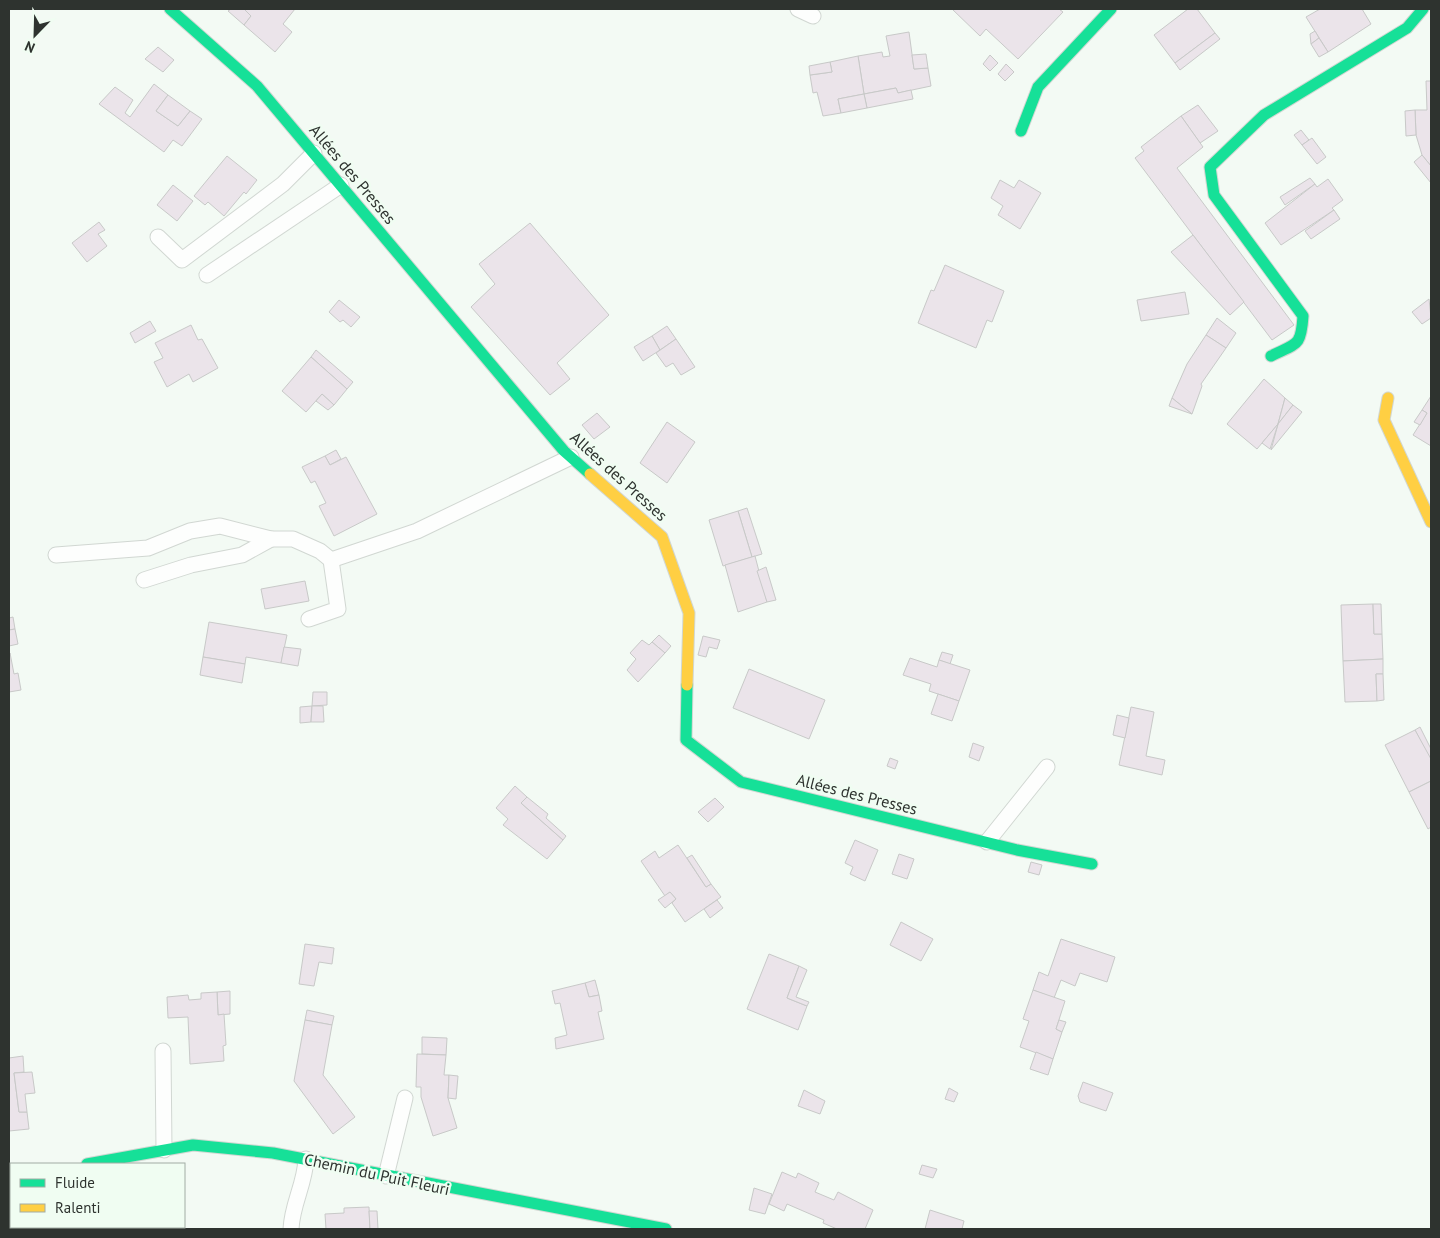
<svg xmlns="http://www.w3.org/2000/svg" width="1440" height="1238" font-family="'PT Sans',sans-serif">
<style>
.building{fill:#ebe4ea;stroke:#c8c9c8}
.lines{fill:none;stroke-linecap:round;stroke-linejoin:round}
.lane-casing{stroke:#d1d7d2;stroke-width:17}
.street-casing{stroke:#d1d7d2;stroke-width:29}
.fast-casing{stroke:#d1d7d2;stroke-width:13}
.slow-casing{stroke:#d1d7d2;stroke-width:13}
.lane{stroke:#fdfefd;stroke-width:15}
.street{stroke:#fdfefd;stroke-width:28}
.fast{stroke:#16e098;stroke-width:11}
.slow{stroke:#ffcf43;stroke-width:11}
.labels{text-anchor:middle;stroke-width:5;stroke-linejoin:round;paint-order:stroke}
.street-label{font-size:16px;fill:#2e332f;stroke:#f0fdf2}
</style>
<rect width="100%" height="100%" fill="#f3faf4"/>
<g class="building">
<path d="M231,9h15l-1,1 6,6 -7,9 -16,-14z"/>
<path d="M246,9h49l-12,15 9,8 -17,20 -31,-27 7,-9 -6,-6z"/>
<path d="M952,9h107l4,3 -45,47 -32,-30 -6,7z"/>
<path d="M1188,9h9l18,24 -40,30 -21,-28z"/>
<path d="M1320,9h42l9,15 -43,28 -22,-35z"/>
<path d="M1315,31l4,7 -8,6 -1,-10z"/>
<path d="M909,32l5,37 14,-1 3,18 -33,7 -2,-5 -32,6 -6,-38 24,-4 1,5 7,-1 -4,-20z"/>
<path d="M1215,33l5,6 -40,31 -5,-7z"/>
<path d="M1319,38l9,14 -9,5 -8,-13z"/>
<path d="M158,47l16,13 -11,12 -18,-13z"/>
<path d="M926,54l2,14 -14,1 -2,-14z"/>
<path d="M990,55l8,8 -8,8 -7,-7z"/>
<path d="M858,56l6,38 -26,5 3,14 -18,3 -6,-24 -4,1 -3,-18 22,-3 -2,-10z"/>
<path d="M830,62l2,10 -22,3 -1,-9z"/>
<path d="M1006,64l8,8 -9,9 -7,-7z"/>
<path d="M1426,81h5v85l-9,-11 -6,-20 -1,-25h12z"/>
<path d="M154,84l14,11 -12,16 22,15 12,-15 12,8 -20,27 -9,-6 -9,12 -65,-48 16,-17 18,13 -8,13 5,4z"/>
<path d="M896,88l2,5 13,-3 2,9 -46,9 -3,-14z"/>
<path d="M864,94l3,14 -26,5 -3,-14z"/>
<path d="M168,95l22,16 -12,15 -22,-15z"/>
<path d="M1198,105l20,26 -18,12 -19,-27z"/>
<path d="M1415,110l1,25 -10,1 -1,-25z"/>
<path d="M1181,116l22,31 -26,21 117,157 -22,15 -137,-182 9,-7 -3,-4z"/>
<path d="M1301,130l8,10 -7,5 -8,-10z"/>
<path d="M1312,138l14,19 -9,7 -15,-19z"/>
<path d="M1422,155l9,11v17l-17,-21z"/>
<path d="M227,156l30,24 -11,14 -2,-2 -20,24 -16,-14 -3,3 -11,-9z"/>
<path d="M1310,178l5,6 -30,21 -5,-8z"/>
<path d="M1328,179l15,21 -11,8 2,2 -53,35 -16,-22 50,-39 2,3z"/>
<path d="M1000,180l14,8 5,-8 22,13 -21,36 -22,-14 5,-9 -12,-8z"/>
<path d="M173,185l20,16 -16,20 -20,-16z"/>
<path d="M1334,210l6,9 -29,20 -6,-8z"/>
<path d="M99,222l6,8 -7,4 9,12 -20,16 -15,-19z"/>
<path d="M530,223l79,92 -52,48 13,16 -20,16 -79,-88 24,-23 -16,-20z"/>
<path d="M1193,235l51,67 -14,13 -59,-63z"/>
<path d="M945,265l59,26 -12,31 -5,-2 -11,28 -58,-25 13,-33 3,1z"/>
<path d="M1185,292l4,22 -48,7 -4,-21z"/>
<path d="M1429,299l2,19 -9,6 -10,-12z"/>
<path d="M339,300l21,17 -9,10 -8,-7 -3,2 -11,-10z"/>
<path d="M1217,318l19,15 -10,15 -20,-13z"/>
<path d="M150,321l6,10 -21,12 -5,-10z"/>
<path d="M191,325l7,15 4,-1 16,29 -25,14 -4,-8 -22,13 -13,-25 9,-4 -8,-15z"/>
<path d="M667,326l9,13 -16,11 -8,-14z"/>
<path d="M1206,335l20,13 -25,36 1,2 -10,28 -20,-16 15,-34z"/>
<path d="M652,336l8,14 -17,11 -9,-14z"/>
<path d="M676,339l19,28 -14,8 -8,-12 -7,4 -10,-14z"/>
<path d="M316,350l37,32 -6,7 -36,-32z"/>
<path d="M311,357l36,32 -13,16 -12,-11 -16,18 -24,-21z"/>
<path d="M1264,379l21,19 -7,26 -21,25 -30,-25z"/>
<path d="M322,394l12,11 -6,5 -12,-9z"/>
<path d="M1431,396v50l-18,-11 14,-22 -5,-3z"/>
<path d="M1172,398l20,16 -23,-8z"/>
<path d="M1285,398l8,7 -15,19z"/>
<path d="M1293,405l9,7 -31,38 7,-26z"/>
<path d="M1422,410l5,3 -7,12 -6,-3z"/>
<path d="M597,413l13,14 -16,12 -12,-14z"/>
<path d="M667,422l28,20 -28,41 -27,-20z"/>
<path d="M1278,424l-8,25 -8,-6z"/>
<path d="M336,450l5,9 -11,6 -5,-9z"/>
<path d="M325,456l5,9 16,-8 31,57 -43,22 -15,-30 7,-3 -11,-22 -4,2 -9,-16z"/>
<path d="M747,508l15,46 -10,3 -14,-46z"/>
<path d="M738,511l14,46 -29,9 -14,-46z"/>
<path d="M755,556l12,46 -29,10 -13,-47z"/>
<path d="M766,567l10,33 -9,2 -10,-31z"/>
<path d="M305,581l4,20 -44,8 -4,-20z"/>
<path d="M1373,604l1,30h8l1,25 -40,2 -2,-56z"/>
<path d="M1373,604h8l1,30h-8z"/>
<path d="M13,617l2,12 -6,1v-12z"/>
<path d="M209,622l78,13 -6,28 -35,-6 -1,7 -42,-7z"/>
<path d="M15,629l3,15 -9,2v-16z"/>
<path d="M659,635l12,11 -6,7 -13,-11z"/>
<path d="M703,636l17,4 -3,9 -8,-2 -3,10 -8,-2z"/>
<path d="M642,640l7,5 3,-3 13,11 -27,29 -11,-12 9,-11 -6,-6z"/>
<path d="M284,647l17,2 -3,17 -17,-3z"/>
<path d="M942,652l11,3 -3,9 -11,-4z"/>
<path d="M10,653l4,21 4,-1 3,17 -12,2z"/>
<path d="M203,657l42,7 -3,19 -42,-8z"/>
<path d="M910,658l27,9 2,-7 31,10 -11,31 -30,-10 2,-7 -28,-9z"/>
<path d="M1383,659v15h-7l1,27 -32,1 -2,-41z"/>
<path d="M749,669l76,31 -16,39 -76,-31z"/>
<path d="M1376,674h7l1,26 -7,1z"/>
<path d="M313,692h14v13l-15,1z"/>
<path d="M938,694l21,7 -7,20 -21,-7z"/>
<path d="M312,706l-1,16 -11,1v-16z"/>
<path d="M312,706h11l1,16h-13z"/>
<path d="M1131,707l23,5 -8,44 19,4 -3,15 -43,-10z"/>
<path d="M1117,715l12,3 -4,20 -12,-3z"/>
<path d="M1420,727l11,22 -1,11 -15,-30z"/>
<path d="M1415,730l16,29v22l-22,11 -24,-47z"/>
<path d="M973,743l11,4 -5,14 -10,-4z"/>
<path d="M890,758l8,3 -3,8 -8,-3z"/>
<path d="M1431,781v46l-3,2 -19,-37z"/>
<path d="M515,786l12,11 -6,6 42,37 -16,19 -44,-34 5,-6 -12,-11z"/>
<path d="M527,797l21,17 -2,4 20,18 -3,4 -42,-37z"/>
<path d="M715,798l9,9 -16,15 -10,-10z"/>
<path d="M855,840l23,10 -13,31 -15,-7 3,-7 -8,-4z"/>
<path d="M678,845l28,42 5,-3 10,13 -36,25 -13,-19 4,-4 -6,-7 -5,4 -24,-35 14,-10 4,7z"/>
<path d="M899,854l15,5 -7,20 -15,-5z"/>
<path d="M692,855l19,29 -5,3 -19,-29z"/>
<path d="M1031,862l11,3 -3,10 -11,-3z"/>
<path d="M670,892l6,7 -11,9 -7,-8z"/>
<path d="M717,900l6,8 -13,10 -6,-9z"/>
<path d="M901,922l32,17 -12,22 -31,-16z"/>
<path d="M1061,939l54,18 -8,25 -27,-9 -5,13 -14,-6 -7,18 -21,-8 6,-18 9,4z"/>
<path d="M305,944l29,4 -2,16 -13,-2 -5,24 -15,-2z"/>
<path d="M769,954l30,12 -12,32 20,8 -9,24 -51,-21z"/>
<path d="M799,966l8,4 -11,27 13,5 -2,4 -20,-8z"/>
<path d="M595,980l4,15 -10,2 -4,-14z"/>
<path d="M585,983l4,14 10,-2 3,16 -4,1 6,27 -48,10 -1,-11 12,-3 -7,-32 -5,1 -3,-13z"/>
<path d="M1033,990l32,11 -9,28 6,3 -9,27 -33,-12 9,-26 -6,-2z"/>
<path d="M230,991v23l-12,1 -1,-23z"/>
<path d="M217,992l1,23 6,-1 2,31 -3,1 1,15 -34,3 -2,-47 -20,1 -1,-21 21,-2 1,5 12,-1v-6z"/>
<path d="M307,1010l27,6 -2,9 -27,-5z"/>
<path d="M305,1020l27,5 -9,50 32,42 -22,17 -39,-53z"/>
<path d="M1059,1020l7,2 -4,10 -6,-3z"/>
<path d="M422,1037l25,1 -1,17 -24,-1z"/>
<path d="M1036,1052l17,7 -5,16 -18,-6z"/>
<path d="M417,1054l29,1 -2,20h5l-1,23 9,30 -24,8 -12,-39v-10h-5z"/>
<path d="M23,1056l1,16 -10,1 5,39h8l2,17 -20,2v-73z"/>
<path d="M32,1072l3,21 -10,1 2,18h-8l-5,-39z"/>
<path d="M449,1075l9,1 -2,23 -8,-1z"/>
<path d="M1083,1082l30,11 -7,18 -26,-9 -2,-6z"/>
<path d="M949,1088l9,5 -4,9 -9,-3z"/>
<path d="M804,1090l21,11 -5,13 -22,-8z"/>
<path d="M922,1165l15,4 -4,9 -14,-4z"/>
<path d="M782,1172l14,6 2,-5 21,10 -4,9 19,8 4,-8 35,18 -8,19h-28l-14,-6 1,-3 -37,-16 -3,7 -15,-7z"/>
<path d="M754,1188l18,6 -7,20 -16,-4z"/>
<path d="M369,1207l1,22h-44l-1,-15 19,-1v-5z"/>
<path d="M930,1210l34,11 -2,8h-37z"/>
<path d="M369,1211h8l1,18h-8z"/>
</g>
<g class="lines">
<defs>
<g id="lane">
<path d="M798,9l15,7"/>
<path d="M158,237l24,23 101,-76 31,-31"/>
<path d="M207,275l134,-90"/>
<path d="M56,555l92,-7 42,-17 30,-5 51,13h22l27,12 11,9 7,49 -29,10"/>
<path d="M331,560l86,-29 154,-74"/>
<path d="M144,580l47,-15 51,-10 29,-16"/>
<path d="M987,842l60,-75"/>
<path d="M163,1051l1,99"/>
<path d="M386,1176l19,-78"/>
<path d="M75,1229v-2"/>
<path d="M291,1229c1,-25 14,-45 15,-70"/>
</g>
<path id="street" d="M9,1188l2,-1"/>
<g id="fast">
<path d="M170,9l87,77 307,365 26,23"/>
<path d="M1021,131l17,-44 73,-78"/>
<path d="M1271,356c26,-13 30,-9 32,-40l-89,-121 -4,-28 54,-52 143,-87 16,-19"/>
<path d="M687,685l-1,55 55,42 276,68 75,14"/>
<path d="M87,1164l106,-19 80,8 393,76"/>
</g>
<g id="slow">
<path d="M1388,398l-4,22 47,102"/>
<path d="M590,474l72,63 27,76 -2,72"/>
</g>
</defs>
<use href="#lane" class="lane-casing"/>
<use href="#street" class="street-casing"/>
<use href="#fast" class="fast-casing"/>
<use href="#slow" class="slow-casing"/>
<use href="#lane" class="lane"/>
<use href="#street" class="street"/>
<use href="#fast" class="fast"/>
<use href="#slow" class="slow"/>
</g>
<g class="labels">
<g class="street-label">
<text transform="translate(353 174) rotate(50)" y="6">Allées des Presses</text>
<text transform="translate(619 476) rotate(42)" y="6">Allées des Presses</text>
<text transform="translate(857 794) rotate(14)" y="6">Allées des Presses</text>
<text transform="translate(377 1174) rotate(12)" y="6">Chemin du Puit Fleuri</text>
</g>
</g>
<rect width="1440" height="1238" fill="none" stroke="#2e332f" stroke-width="20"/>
<rect x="10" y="1163" width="175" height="65" fill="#f0fdf2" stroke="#a2aca4"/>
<rect x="20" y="1179" width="25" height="8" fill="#16e098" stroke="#a2aca4"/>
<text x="55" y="1188" font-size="15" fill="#2e332f">Fluide</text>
<rect x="20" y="1204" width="25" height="8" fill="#ffcf43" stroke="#a2aca4"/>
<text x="55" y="1213" font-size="15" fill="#2e332f">Ralenti</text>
<g transform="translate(35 35) rotate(203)" stroke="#f0fdf2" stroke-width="4" paint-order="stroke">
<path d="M0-4L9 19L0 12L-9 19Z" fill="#2e332f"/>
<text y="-8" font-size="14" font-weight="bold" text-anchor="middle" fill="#2e332f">N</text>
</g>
</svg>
